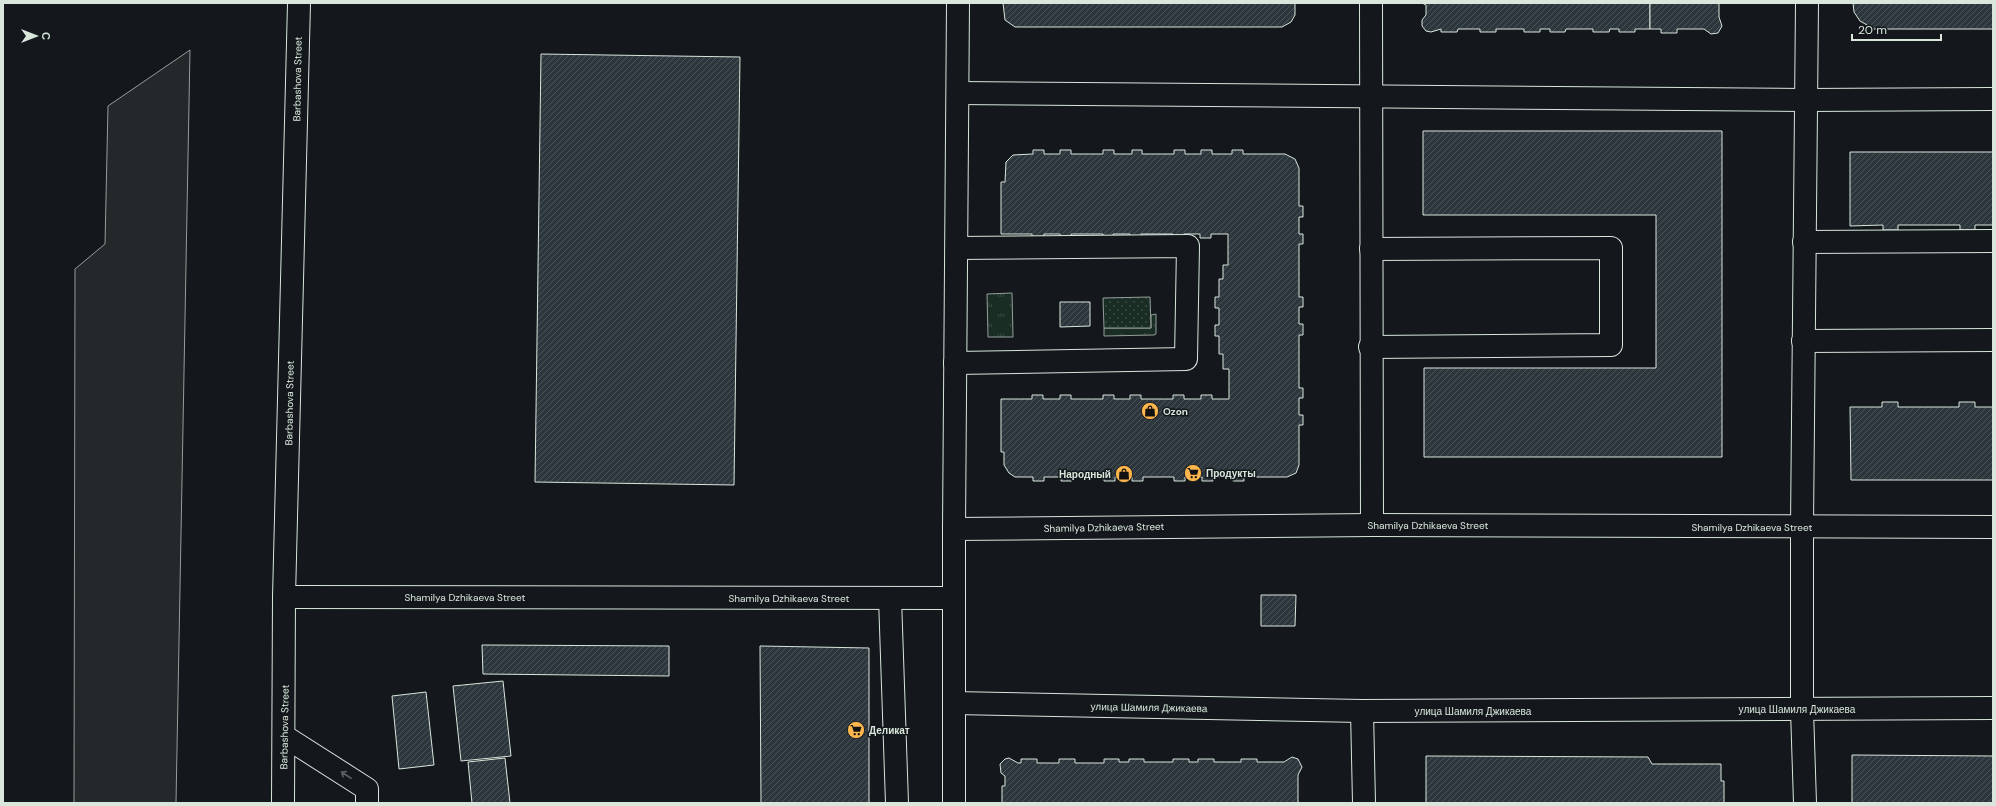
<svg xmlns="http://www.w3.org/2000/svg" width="1996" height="806" font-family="'DM Sans',sans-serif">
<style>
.grass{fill:url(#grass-tufts);stroke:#939e99}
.park{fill:url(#park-dots);stroke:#939e99}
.parking{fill:#24282b;stroke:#939e99}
.building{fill:url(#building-hatch);stroke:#d8e6dc}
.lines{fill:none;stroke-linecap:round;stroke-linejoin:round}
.minor-casing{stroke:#d8e6dc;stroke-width:24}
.major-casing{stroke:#d8e6dc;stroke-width:24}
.minor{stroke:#14181c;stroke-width:22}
.major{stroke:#14181c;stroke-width:22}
.oneway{stroke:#59605f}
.labels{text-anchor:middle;stroke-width:3;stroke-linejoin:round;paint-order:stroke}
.street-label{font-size:10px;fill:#d8e6dc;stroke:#14181c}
.poi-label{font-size:10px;font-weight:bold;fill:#d8e6dc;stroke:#14181c;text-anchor:start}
</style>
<defs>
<pattern id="grass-tufts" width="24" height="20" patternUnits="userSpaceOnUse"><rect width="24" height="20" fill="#1a2d24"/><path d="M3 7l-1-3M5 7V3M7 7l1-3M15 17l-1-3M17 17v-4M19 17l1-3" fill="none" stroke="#3b4b43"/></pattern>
<pattern id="park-dots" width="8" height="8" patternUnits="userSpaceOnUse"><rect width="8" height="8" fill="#1a2d24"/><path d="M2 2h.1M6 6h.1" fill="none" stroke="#3b4b43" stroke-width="1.8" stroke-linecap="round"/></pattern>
<pattern id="building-hatch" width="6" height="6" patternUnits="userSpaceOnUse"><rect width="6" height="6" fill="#2c363c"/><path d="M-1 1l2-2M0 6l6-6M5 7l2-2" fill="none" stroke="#4a5358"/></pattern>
</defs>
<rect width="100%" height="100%" fill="#14181c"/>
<g class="grass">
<path d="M1012,293l1,44h-25l-1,-43z"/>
<path d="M1156,314v20l-2,1 -50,1v-8h47v-13z"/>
</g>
<path class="park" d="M1150,297l1,31h-47l-1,-30z"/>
<path class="parking" d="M190,50l-14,753h-102l1,-534 30,-25 3,-138z"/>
<g class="building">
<path d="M1003,3h292v12l-4,7 -9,5h-267l-10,-7z"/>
<path d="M1422,3h228v26h-15v3h-16v-3h-9l-1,3h-16v-3h-27l-1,3h-15v-3h-10v3h-16v-3h-28v3h-16v-3h-22l-1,3h-16v-3l-10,3 -5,-1 -4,-5v-6l4,-5v-10z"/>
<path d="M1650,3h69v14l3,9 -4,7 -7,1 -7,-5h-27v4h-16v-4h-11z"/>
<path d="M1853,3h140v26h-119l-14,-8 -6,-9z"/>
<path d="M541,54l199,3 -6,428 -199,-3z"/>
<path d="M1423,131h299v326h-298v-89h232v-153h-233z"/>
<path d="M1033,150h11v4h16v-4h11v4h32v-4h11v4h18v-4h10v4h32v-4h11v4h16v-4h11v4h20v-4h11v4h42l10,5 4,9v38h4v11h-4v17h4v10h-4v53h4v10h-4v17h4v11h-4v53h4v10h-4v17h4v10h-4v40l-3,8 -9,4h-43v4h-11v-4h-20v4h-11v-4h-17v4h-11v-4h-31v4h-11v-4h-17v4h-11v-4h-32v4h-11v-4h-17v4h-11v-4h-18l-6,-4 -5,-8v-13h-3v-53h31v-4h11v4h17v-4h11v4h32v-4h11v4h16v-4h11v4h32v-4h11v4h17v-4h11v4h17v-30h-6v-15h-4v-18h-4v-11h4v-17h-4v-11h4v-18h4v-14h5v-31h-17v4h-11v-4h-16v4h-11v-4h-32v4h-11v-4h-17v4h-10v-4h-32v4h-11v-4h-16v4h-12v-4h-31v-52h4l1,-20 7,-7 20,-1z"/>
<path d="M1850,152h143v73h-18v5h-15v-5h-62v5h-15v-5l-33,1z"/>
<path d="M1060,302h30v24l-30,1z"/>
<path d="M1882,402h16v5h61v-5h16v5h18v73h-142l-1,-73h32z"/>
<path d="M1261,595h35l-1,31h-34z"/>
<path d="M482,645l187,1v30l-186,-2z"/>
<path d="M760,646l109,2v155h-108z"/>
<path d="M503,681l8,75 -50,5 -8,-75z"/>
<path d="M426,692l8,73 -35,4 -7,-73z"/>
<path d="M1852,755l141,1v47h-141z"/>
<path d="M1426,756l222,1 4,7h69v17h3v22h-298z"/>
<path d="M1292,757l6,2 4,8 -4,8v27l3,1h-299v-17h3v-10l-4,-3 -1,-9 5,-5 4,-1 9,5h3v-4h16v4h22v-4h16v4h29v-4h15v3h10v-3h15v3h29v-3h16v3h9v-3h16v3h27v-3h16v3h27z"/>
<path d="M505,758l5,45h-38l-4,-41z"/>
</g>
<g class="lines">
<defs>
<g id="minor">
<path d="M1371,3l1,522"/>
<path d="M958,93l847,7 188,-1"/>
<path d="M1804,242l189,-1"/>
<path d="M1803,341l190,-1"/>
<path d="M1370,347l241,-2v-97l-240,1"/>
<path d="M955,363l231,-4 2,-113 -231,2"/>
<path d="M954,529l4,-526"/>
<path d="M284,597l670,1v-69l418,-4 621,2"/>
<path d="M890,598l7,205"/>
<path d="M954,703l408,8 631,-3"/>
<path d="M1362,711l2,92"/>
<path d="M284,736l83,53v14"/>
<path d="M954,803v-205"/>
<path d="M1805,803l-3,-93v-183l5,-524"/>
</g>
<path id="major" d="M283,803l1,-206 15,-594"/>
</defs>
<use href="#minor" class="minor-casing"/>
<use href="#major" class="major-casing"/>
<use href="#minor" class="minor"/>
<use href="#major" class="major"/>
</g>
<defs><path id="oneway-shaft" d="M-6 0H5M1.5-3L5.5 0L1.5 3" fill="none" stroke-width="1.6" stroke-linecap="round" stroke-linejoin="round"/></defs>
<use class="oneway" href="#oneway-shaft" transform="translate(346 775) rotate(-147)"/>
<defs>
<symbol id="shop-disc" viewBox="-11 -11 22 22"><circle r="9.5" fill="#ffb74d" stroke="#14181c"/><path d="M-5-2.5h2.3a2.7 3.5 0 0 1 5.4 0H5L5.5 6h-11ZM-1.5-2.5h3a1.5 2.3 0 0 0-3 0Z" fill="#111"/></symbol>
<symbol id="supermarket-disc" viewBox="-11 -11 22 22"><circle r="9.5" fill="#ffb74d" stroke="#14181c"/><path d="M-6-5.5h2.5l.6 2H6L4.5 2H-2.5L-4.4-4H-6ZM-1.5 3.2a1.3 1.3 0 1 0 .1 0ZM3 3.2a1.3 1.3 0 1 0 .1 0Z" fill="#111"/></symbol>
</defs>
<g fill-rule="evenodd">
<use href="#shop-disc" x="1140" y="401" width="20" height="20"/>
<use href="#supermarket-disc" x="1183" y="463" width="20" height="20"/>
<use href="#shop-disc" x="1114" y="464" width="20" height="20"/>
<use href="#supermarket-disc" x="846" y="720" width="20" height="20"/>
</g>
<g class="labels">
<g class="street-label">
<text transform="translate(297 79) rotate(-89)" y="4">Barbashova Street</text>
<text transform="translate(289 403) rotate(-89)" y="4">Barbashova Street</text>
<text x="1428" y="529">Shamilya Dzhikaeva Street</text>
<text transform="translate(1104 527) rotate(-1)" y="4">Shamilya Dzhikaeva Street</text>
<text x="1752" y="531">Shamilya Dzhikaeva Street</text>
<text x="465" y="601">Shamilya Dzhikaeva Street</text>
<text x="789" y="602">Shamilya Dzhikaeva Street</text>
<text transform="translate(1149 707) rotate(1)" y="4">улица Шамиля Джикаева</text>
<text x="1797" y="713">улица Шамиля Джикаева</text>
<text x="1473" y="715">улица Шамиля Джикаева</text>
<text transform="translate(284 727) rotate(-89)" y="4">Barbashova Street</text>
</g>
<g class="poi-label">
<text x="1163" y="415">Ozon</text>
<text x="1206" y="477">Продукты</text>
<text x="1111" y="478" text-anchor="end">Народный</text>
<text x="869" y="734">Деликат</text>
</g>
</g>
<rect width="1996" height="806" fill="none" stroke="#d8e6dc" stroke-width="8"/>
<g transform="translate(36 36) rotate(90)" stroke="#14181c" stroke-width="3" paint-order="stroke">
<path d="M0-3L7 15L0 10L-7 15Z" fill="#d8e6dc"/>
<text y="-6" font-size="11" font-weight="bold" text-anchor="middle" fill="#d8e6dc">С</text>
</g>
<path d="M1852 34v6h89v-6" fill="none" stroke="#d8e6dc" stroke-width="2"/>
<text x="1858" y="34" font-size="12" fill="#d8e6dc" stroke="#14181c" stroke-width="3" paint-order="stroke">20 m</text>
</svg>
